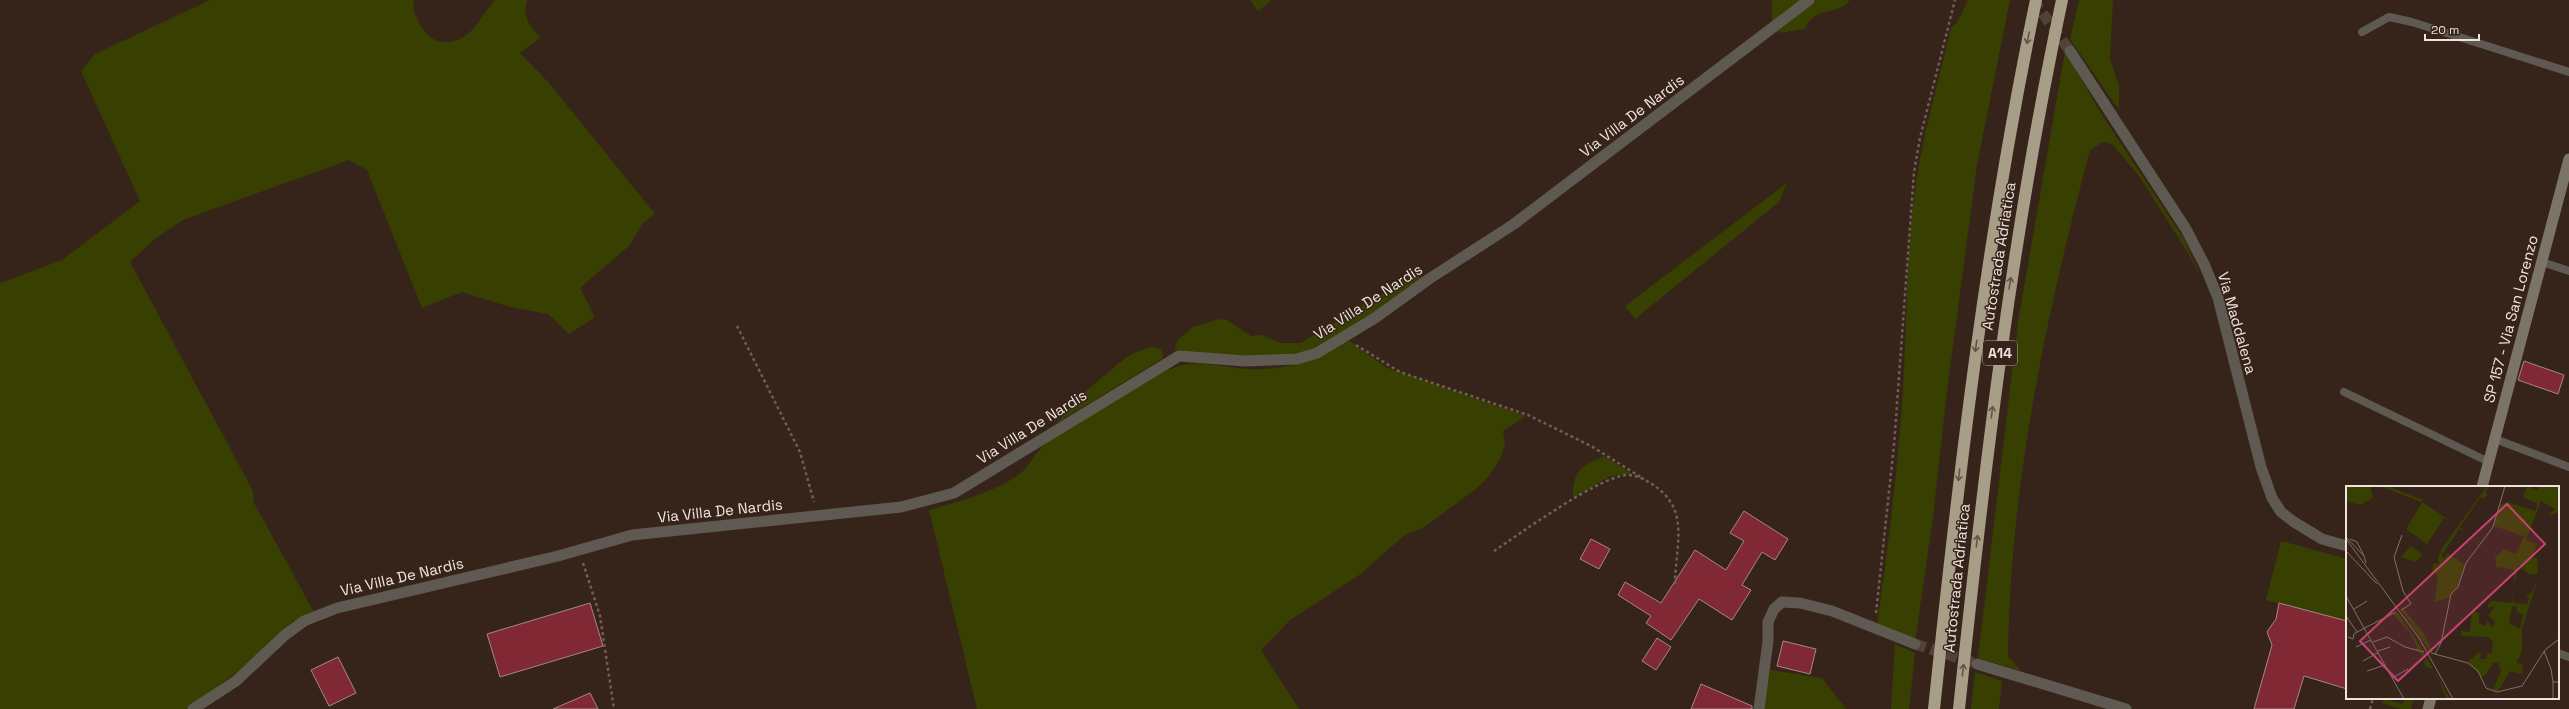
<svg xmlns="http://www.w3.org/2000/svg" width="2569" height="709" font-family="'Space Grotesk',sans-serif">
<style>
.green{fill:#374000}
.building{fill:#802935;stroke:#a28888}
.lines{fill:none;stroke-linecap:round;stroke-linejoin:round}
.minor-tunnel{stroke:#524137;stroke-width:11;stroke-dasharray:11 5.5;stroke-linecap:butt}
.tertiary-tunnel{stroke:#524137;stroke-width:11;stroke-dasharray:11 5.5;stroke-linecap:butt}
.path{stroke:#705f56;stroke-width:2.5;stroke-dasharray:3 3;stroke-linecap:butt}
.service{stroke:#5e5a51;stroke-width:8}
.minor{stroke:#5e5a51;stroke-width:11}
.tertiary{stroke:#5e5a51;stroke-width:11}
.secondary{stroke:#7c7567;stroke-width:11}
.motorway{stroke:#a89d87;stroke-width:12}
.oneway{stroke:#645446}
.labels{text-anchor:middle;stroke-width:3;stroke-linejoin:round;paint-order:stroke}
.shield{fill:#36241a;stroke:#b8aaa2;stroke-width:1}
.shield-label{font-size:14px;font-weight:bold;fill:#f0e3dd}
.street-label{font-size:15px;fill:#f0e3dd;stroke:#36241a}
.inset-road{fill:none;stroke:#807068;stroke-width:1}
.view{fill:#cb4175;fill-opacity:0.15;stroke:#cb4175;stroke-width:2}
.inset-edge{fill:none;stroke:#f0e3dd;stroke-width:2}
</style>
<rect width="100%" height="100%" fill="#36241a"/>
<g class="green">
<path d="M210,0h204c-2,12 3,19 9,29 5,8 13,13 22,13 27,0 34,-25 50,-42h32c-5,16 2,26 14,37l-21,16 29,30 106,131 -12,9 -14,23 -49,42 15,29 -26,17 -21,-20 -38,-7 -48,-15 -40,16 -55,-138 -18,-10 -166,60 -27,18 -26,24 123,229 1,12 60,109 -21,9 -39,38 -66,50h-188v-426l62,-23 78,-59 -59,-130 14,-17z"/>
<path d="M1250,0h22l-14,11z"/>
<path d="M1772,0h78c-13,17 -36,5 -45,29l-25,4 -8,-11z"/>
<path d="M1968,0h42l-33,165 -31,234 -13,117 -18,126 -38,-17c11,-78 21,-156 26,-235 4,-64 3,-129 11,-193 7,-57 24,-113 37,-169l6,-5z"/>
<path d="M2079,0h34l-3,59 9,27v24l-49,-71z"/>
<path d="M2065,51l37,64 82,124 19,43 -15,-29 -49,-77 -27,-32 -9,-2 -13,8c-44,165 -80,335 -82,506l13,15 -43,-13 40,-336z"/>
<path d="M1787,183l-8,19 -144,117 -10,-13z"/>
<path d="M1417,273l4,6c-30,20 -67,51 -99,66 -38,20 -106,10 -148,5l4,-10 15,-13 26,-8 8,1 24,16 11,-1 18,8h21z"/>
<path d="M1347,339l38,28 141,49 -23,15 2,14 -5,14 -12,18 -12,12 -53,39 -17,6 -47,41 -70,46 -28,29 38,59h-322l-48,-199c29,-8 59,-16 85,-32 17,-11 18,-22 30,-33 18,-16 40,-27 61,-39 23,-14 46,-31 71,-39 24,-8 49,1 72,2 39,2 68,-9 99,-30z"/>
<path d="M1151,347l11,2 1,9 -106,65c12,-16 25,-29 41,-42 20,-16 27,-27 53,-34z"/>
<path d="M1604,456l28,18 -22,2 -37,22c0,-28 7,-31 31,-42z"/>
<path d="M2281,541l66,18v62l-81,-21z"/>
<path d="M1895,644l20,9 -6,56h-18z"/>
<path d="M1770,670l52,8 24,31h-83z"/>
<path d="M1975,672l27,9 -3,28h-28z"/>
<path d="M2405,698h9l-3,11h-10l-19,-6 1,-4 20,5z"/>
</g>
<g class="building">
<path d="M2524,361l40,14 -6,19 -40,-14z"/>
<path d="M1744,511l44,28 -13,21 -13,-8 -20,33 9,5 -19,30 -33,-21 -28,41 -25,-17 5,-7 -33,-21 7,-13 36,21 34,-53 31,20 18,-29 -14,-8z"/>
<path d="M1591,539l19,10 -11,20 -19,-10z"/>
<path d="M590,603l13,43 -103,31 -13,-43z"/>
<path d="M2279,603l68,18v68l-43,-13 -10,33h-40l18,-64 -5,-13 9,-13z"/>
<path d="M1657,638l14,9 -15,23 -14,-9z"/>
<path d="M1783,641l33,8 -6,25 -33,-8z"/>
<path d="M338,657l18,36 -27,13 -18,-36z"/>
<path d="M1701,684l51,22v3h-61z"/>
<path d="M590,693l8,16h-45z"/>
</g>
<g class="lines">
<path class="minor-tunnel" d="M1915,644l62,20"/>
<path class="tertiary-tunnel" d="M2033,0l37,51"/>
<g class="path">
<path d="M737,326l63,126 14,50"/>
<path d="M1356,345l44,27 128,43 63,31 53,33"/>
<path d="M1494,551c27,-18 104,-74 133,-76 11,0 20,6 28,11 11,8 19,18 22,32 4,21 -2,44 -2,66"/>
<path d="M583,563l17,53 14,93"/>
<path d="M1876,613l18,-168 20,-273 6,-34 35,-138"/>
<path d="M2370,709l3,-11"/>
</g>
<g class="service">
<path d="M2362,32l27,-15 23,5 157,50"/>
<path d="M2542,262l27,9"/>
<path d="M2344,392l145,70"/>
<path d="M2495,439l74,28"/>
<path d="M2558,653l11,4"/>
</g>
<g class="minor">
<path d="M1977,664l149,45"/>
<path d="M193,709l43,-28 49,-46 19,-14 33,-13 221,-52 74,-21 269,-28 53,-14 225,-137 66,5 52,-2 20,-6 58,-35 54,-39 85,-55 295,-224"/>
<path d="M1759,709l9,-68v-19l6,-13 8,-7 18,1 32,8 83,33"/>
</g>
<path class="tertiary" d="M2070,51l116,178 19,37 13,32 43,169 11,31 9,14 13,10 28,17 25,7"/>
<g class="secondary">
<path d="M2482,487l87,-328"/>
<path d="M2428,709l3,-11"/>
</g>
<g class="motorway">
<path d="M1934,709c25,-238 53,-475 102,-709"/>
<path d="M1959,709c25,-238 53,-475 103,-709"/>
</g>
</g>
<defs><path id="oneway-shaft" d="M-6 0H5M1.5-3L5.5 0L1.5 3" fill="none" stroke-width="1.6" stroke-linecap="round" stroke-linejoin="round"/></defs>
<g class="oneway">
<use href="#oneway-shaft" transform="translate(2028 38) rotate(102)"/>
<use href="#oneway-shaft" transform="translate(2010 283) rotate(-81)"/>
<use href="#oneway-shaft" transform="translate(1976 346) rotate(98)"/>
<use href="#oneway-shaft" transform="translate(1992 412) rotate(-83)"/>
<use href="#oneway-shaft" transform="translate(1959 475) rotate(97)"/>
<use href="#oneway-shaft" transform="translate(1977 541) rotate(-83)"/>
<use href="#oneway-shaft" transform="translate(1963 670) rotate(-84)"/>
</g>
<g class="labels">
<rect class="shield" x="1983" y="341" width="34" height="24" rx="3"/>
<g class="shield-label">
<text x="2000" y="358">A14</text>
</g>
<g class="street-label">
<text transform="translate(1632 116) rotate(-37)" y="5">Via Villa De Nardis</text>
<text transform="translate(1999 256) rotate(-81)" y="5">Autostrada Adriatica</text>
<text transform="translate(1368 302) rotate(-33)" y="5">Via Villa De Nardis</text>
<text transform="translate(2511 319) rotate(-75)" y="5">SP 157 - Via San Lorenzo</text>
<text transform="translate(2237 323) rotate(74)" y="5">Via Maddalena</text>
<text transform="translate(1032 427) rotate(-32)" y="5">Via Villa De Nardis</text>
<text transform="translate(720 511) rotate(-6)" y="5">Via Villa De Nardis</text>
<text transform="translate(402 577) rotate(-13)" y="5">Via Villa De Nardis</text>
<text transform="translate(1957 578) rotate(-84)" y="5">Autostrada Adriatica</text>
</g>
</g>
<g transform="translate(2346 486)">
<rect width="213" height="213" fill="#36241a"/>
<path d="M0,0h24l3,12 -13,7 -14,-4zM34,0h7l36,14 -2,2zM141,0h3l-5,6 3,2 -3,4h-5l-20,29 4,5 -5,-3 -17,26 2,4 3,-6 18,12 -8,22 -7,10 -15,5 3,-27 -6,-2 1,-9 6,-1 -1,-6 5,-10zM181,0l10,4 2,-4 20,1v21l-2,5 -9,3 7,-7 -14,-8 -15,39 11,4 -5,13 5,1 1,16h-9l-11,-9 -2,13 -2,4 1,-9 -3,-4 -16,-2v-8l-2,-1 10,-9 12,5 8,-18 -30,-10 5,-21 3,-1 5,-2 29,9 1,-8 -14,-6zM76,16l33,22 -11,-6 -17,26 -21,-15zM65,60l11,8 -6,8 -15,-5zM192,93l-16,49v23l-6,12 7,1 -1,10 -12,-3 -12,20h-6l10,-21 -3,-2 1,-6 -7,1 -6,10 -5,4 -14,-15 11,-10 2,1 -1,6h6l1,-6h5l1,-10 -4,-6 -28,-1v-5l9,1 2,-21 7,2v10l6,3 2,-4 2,1 3,5 3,-7 -7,-5 7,-10 -7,2v-4l3,-3 21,2 2,-14 -1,14 14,1 2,-6 -3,-3 6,-3zM171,120v6l6,2 -3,15 -11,-6 3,-16zM58,123l21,26 8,18 -3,-1 -29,-42zM51,126l15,22 12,18 -9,-3 2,-2 -8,-15 -16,-18zM72,165l6,2 26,46h-3l-13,-29 -9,-4 -1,-5 3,-1z" fill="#374000" fill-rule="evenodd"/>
<path class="inset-road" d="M0,51l18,19 2,7M0,53l73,99 34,61M4,53l7,3 7,14M0,65l31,33M0,110l58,103M8,123l13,-8M55,124l10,-6 -8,-13 -9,-34 8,-22M0,130l11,16M2,151l5,2 1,-5 5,-3 37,-19M27,156l14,-5 18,10 19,5M10,161l15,-7M32,165l12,-4M198,165l7,18 2,13h6M85,167l37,10 10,8 8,17 11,4 25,-6 23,-36 14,-11M89,168l6,-11 10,-49 7,-7 8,-24 27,-36 12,-41M17,175l16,-9M21,185l18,-6M46,192l16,-9M207,196v17"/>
<path class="view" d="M161,18l38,40 -147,137 -38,-40z"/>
<rect width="213" height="213" class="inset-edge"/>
</g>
<path d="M2425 34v6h54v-6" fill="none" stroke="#f0e3dd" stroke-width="2"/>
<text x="2431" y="34" font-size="12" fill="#f0e3dd" stroke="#36241a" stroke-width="3" paint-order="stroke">20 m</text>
</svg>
